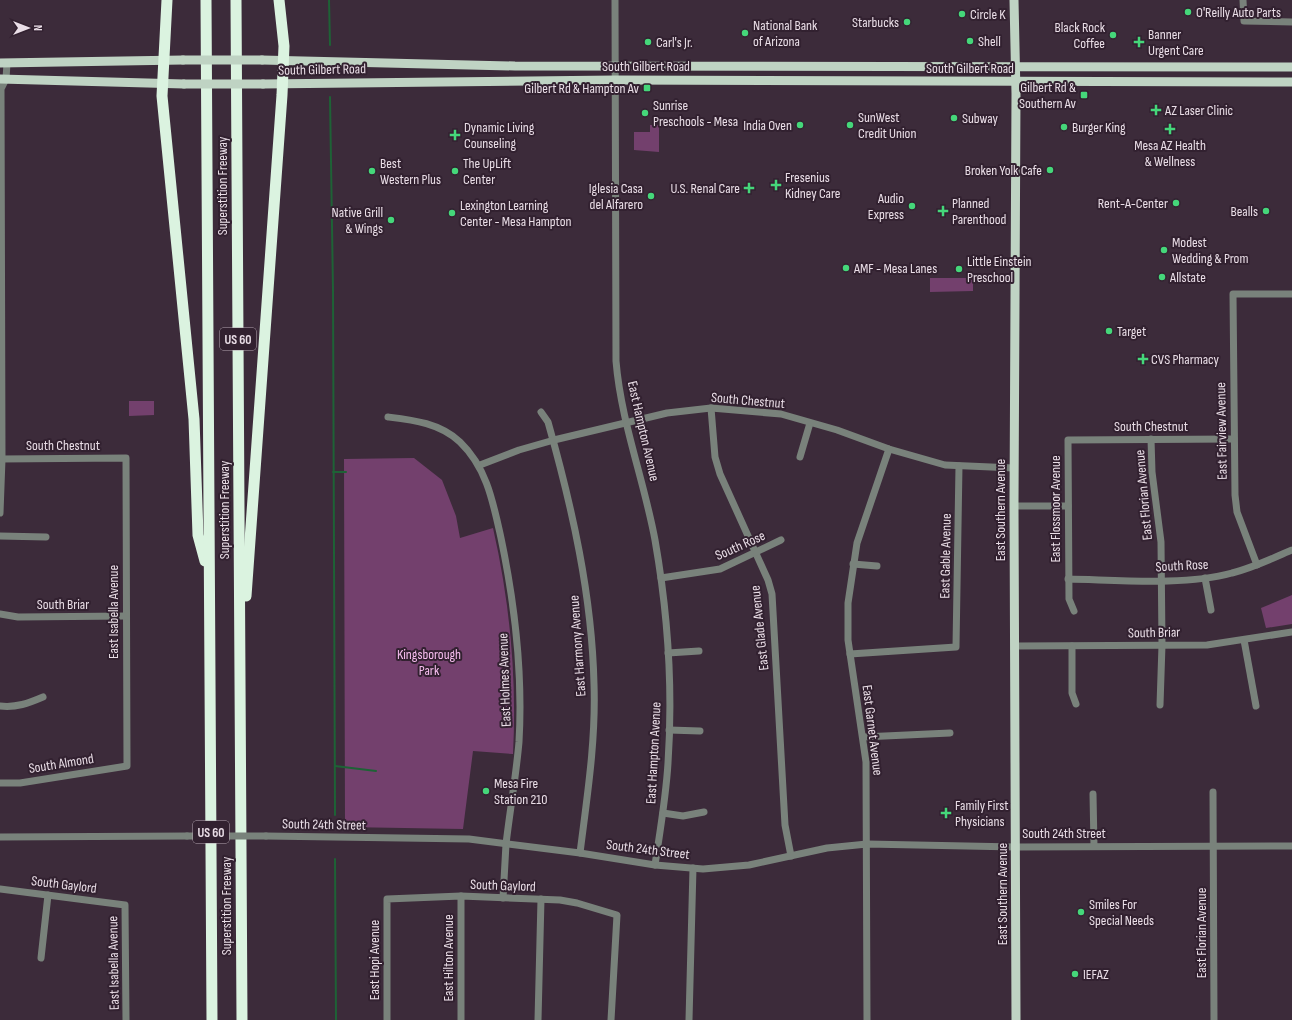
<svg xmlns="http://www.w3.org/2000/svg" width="1292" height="1020" font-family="'Sofia Sans Condensed',sans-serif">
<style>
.green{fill:#73406d}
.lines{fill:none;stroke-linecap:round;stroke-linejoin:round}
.stream{stroke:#1e6236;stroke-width:2}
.minor{stroke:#79827b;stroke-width:7}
.major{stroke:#bfd3c3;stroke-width:9}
.highway{stroke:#dbf3e0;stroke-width:11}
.minor-bridge{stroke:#79827b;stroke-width:7}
.major-bridge{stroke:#bfd3c3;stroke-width:9}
.poi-dot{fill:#45d77a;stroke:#322130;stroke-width:1.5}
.labels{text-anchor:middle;stroke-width:4;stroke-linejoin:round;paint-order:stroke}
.shield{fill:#322130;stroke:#b3a5b0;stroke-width:1}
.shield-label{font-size:13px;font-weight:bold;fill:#eadee7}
.poi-label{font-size:14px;fill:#eadee7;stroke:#322130;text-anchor:start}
.street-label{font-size:14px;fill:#eadee7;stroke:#322130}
.park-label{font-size:14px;fill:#f8bef0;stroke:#322130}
</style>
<rect width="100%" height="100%" fill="#3c2b3a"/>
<g class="green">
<path d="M650,125h9v27l-25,-2v-18h16z"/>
<path d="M930,278h43v13l-43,1z"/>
<path d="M129,401h25v14l-25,1z"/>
<path d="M414,458l28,22 14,36 4,22 33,-10c17,75 24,150 20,226l-40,-3 -10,78 -118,-2 -1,-368z"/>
<path d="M1292,595v29l-26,4 -5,-20z"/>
</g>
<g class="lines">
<g class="stream">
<path d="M329,0l1,45"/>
<path d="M330,97l3,193 2,525"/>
<path d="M333,472h13"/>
<path d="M335,766l41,5"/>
<path d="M335,859l1,161"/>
</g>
<g class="minor">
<path d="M615,0l1,361c5,61 28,119 39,179 13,74 18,149 13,223 -2,34 -8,68 -13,102"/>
<path d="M1243,0l1,21 48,1"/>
<path d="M711,408l4,49 5,17 48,106 4,14 13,231 6,31"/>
<path d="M541,412l7,10c24,85 44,173 46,262 2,57 -7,113 -14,169"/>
<path d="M388,417c25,3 52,6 72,25 27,26 33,60 41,96 14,67 22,135 18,204 -3,34 -9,68 -13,102 -1,18 -2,36 -3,54"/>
<path d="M1151,439l1,33 9,70 1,103 -2,60"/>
<path d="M800,457l10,-34"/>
<path d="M0,459l126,-1 1,308 -107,17h-20"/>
<path d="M480,465l39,-15 35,-10 113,-27 44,-5 70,6 56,16 52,19 56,16 69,3"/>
<path d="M1014,506h54"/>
<path d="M0,513l2,-54 -1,-370 5,-10 1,-16"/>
<path d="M0,536l46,1"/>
<path d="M853,564l24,2"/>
<path d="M1257,565l-20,-53 -2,-17 -2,-201h59"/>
<path d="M661,578l59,-9 61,-29"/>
<path d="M1205,578l6,32"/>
<path d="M1068,579c50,1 117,7 164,-6 21,-5 41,-15 60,-23"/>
<path d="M1074,611l-5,-12 -1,-159 166,-1"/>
<path d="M0,614l18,3 108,-1"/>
<path d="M1244,640l12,66"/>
<path d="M1015,646l192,-1 85,-13"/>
<path d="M1072,646v47l4,11"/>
<path d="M668,653l31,-2"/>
<path d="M850,654l106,-7 3,-181"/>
<path d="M0,706c16,2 29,-3 43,-9"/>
<path d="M669,730l31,1"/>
<path d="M863,737l87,-4"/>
<path d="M1213,792l1,228"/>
<path d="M1093,794l1,52"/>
<path d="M663,813l20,3 21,-4"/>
<path d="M266,836l203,3 111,14 75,12 48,4 46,-4 78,-17 40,-4 149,3 276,-1"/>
<path d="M0,837l187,-1"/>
<path d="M0,889l125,16 1,115"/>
<path d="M461,896v124"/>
<path d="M41,958l7,-63"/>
<path d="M387,1020v-121l74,-3 99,4 17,3 40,12 -6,105"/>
<path d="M538,1020l3,-121"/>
<path d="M689,1020l4,-152"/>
<path d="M867,1020l-1,-258 -18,-122v-37l9,-60 32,-94"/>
</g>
<g class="major">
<path d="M1014,0l2,94 -2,412 2,514"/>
<path d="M262,60l253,6 777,1"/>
<path d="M0,63l183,-3"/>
<path d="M0,79l184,5"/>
<path d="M263,84l352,-4 677,2"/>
</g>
<g class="highway">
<path d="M167,0l-5,96 32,323 4,116 7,26"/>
<path d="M206,0l6,1020"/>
<path d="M236,0l6,1020"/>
<path d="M246,596l36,-501 2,-49 -5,-46"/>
</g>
<path class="minor-bridge" d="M187,836h79"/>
<g class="major-bridge">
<path d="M183,60h79"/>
<path d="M184,84h79"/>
</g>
</g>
<g class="poi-dot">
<circle cx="1188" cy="12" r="4"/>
<circle cx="962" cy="14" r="4"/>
<circle cx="907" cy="22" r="4"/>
<circle cx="745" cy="33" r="4"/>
<circle cx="1113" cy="35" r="4"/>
<circle cx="970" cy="41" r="4"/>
<circle cx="648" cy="42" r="4"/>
<path d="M1137 36h4v4h4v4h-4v4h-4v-4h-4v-4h4z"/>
<rect x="643" y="84" width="8" height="8" rx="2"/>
<rect x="1080" y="91" width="8" height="8" rx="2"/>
<path d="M1154 104h4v4h4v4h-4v4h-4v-4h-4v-4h4z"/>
<circle cx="645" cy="113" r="4"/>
<circle cx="954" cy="118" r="4"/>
<circle cx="800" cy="125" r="4"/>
<circle cx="850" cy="125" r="4"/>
<circle cx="1064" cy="127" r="4"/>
<path d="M1168 123h4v4h4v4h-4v4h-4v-4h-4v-4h4z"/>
<path d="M453 129h4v4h4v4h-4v4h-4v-4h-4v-4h4z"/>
<circle cx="1050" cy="170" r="4"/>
<circle cx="372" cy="171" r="4"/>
<circle cx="455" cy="171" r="4"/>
<path d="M774 179h4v4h4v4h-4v4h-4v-4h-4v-4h4z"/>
<path d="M747 182h4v4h4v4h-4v4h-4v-4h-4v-4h4z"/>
<circle cx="651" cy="196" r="4"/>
<circle cx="1176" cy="203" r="4"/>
<circle cx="912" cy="206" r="4"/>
<path d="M941 205h4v4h4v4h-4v4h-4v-4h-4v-4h4z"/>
<circle cx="1266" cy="211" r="4"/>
<circle cx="452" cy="213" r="4"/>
<circle cx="391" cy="220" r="4"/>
<circle cx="1164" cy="250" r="4"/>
<circle cx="846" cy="268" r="4"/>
<circle cx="959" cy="269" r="4"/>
<circle cx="1162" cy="277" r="4"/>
<circle cx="1109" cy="331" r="4"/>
<path d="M1141 353h4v4h4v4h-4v4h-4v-4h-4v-4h4z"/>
<circle cx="486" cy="791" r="4"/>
<path d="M944 807h4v4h4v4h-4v4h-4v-4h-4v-4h4z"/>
<circle cx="1081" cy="912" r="4"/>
<circle cx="1075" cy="974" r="4"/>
</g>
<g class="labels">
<g class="shield">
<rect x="220" y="328" width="36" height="22" rx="3"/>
<rect x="193" y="821" width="36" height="22" rx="3"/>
</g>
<g class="shield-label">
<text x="238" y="344">US 60</text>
<text x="211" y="837">US 60</text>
</g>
<g class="poi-label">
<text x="1196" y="17">O'Reilly Auto Parts</text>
<text x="970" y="19">Circle K</text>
<text x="899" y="27" text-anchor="end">Starbucks</text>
<text x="753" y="30">National Bank<tspan x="753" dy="16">of Arizona</tspan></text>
<text x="1105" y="32" text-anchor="end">Black Rock<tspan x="1105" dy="16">Coffee</tspan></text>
<text x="1148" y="39">Banner<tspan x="1148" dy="16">Urgent Care</tspan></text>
<text x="978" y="46">Shell</text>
<text x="656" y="47">Carl's Jr.</text>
<text x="1076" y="92" text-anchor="end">Gilbert Rd &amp;<tspan x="1076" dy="16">Southern Av</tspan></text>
<text x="639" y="93" text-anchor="end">Gilbert Rd &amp; Hampton Av</text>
<text x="653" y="110">Sunrise<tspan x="653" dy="16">Preschools - Mesa</tspan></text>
<text x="1165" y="115">AZ Laser Clinic</text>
<text x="858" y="122">SunWest<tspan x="858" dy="16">Credit Union</tspan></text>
<text x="962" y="123">Subway</text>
<text x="792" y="130" text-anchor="end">India Oven</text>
<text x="464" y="132">Dynamic Living<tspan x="464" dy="16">Counseling</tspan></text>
<text x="1072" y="132">Burger King</text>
<text x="1170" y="150" text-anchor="middle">Mesa AZ Health<tspan x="1170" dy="16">&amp; Wellness</tspan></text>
<text x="380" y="168">Best<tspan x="380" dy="16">Western Plus</tspan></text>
<text x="463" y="168">The UpLift<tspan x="463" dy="16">Center</tspan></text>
<text x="1042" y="175" text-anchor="end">Broken Yolk Cafe</text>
<text x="785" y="182">Fresenius<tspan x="785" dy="16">Kidney Care</tspan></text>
<text x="643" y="193" text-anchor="end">Iglesia Casa<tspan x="643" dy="16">del Alfarero</tspan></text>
<text x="740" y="193" text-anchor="end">U.S. Renal Care</text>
<text x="904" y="203" text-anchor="end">Audio<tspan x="904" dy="16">Express</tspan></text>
<text x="952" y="208">Planned<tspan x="952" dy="16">Parenthood</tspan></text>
<text x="1168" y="208" text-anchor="end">Rent-A-Center</text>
<text x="460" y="210">Lexington Learning<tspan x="460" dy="16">Center - Mesa Hampton</tspan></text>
<text x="1258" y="216" text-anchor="end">Bealls</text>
<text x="383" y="217" text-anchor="end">Native Grill<tspan x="383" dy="16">&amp; Wings</tspan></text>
<text x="1172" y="247">Modest<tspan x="1172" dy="16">Wedding &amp; Prom</tspan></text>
<text x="967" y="266">Little Einstein<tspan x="967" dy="16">Preschool</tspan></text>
<text x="854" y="273">AMF - Mesa Lanes</text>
<text x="1170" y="282">Allstate</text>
<text x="1117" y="336">Target</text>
<text x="1151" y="364">CVS Pharmacy</text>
<text x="494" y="788">Mesa Fire<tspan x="494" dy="16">Station 210</tspan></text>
<text x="955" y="810">Family First<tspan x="955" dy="16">Physicians</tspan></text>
<text x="1089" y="909">Smiles For<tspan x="1089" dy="16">Special Needs</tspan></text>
<text x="1083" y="979">IEFAZ</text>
</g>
<g class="street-label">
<text x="646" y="71">South Gilbert Road</text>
<text x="970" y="73">South Gilbert Road</text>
<text transform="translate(322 69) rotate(-1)" y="5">South Gilbert Road</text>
<text transform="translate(222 186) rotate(-90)" y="5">Superstition Freeway</text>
<text transform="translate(748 400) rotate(5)" y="5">South Chestnut</text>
<text x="1151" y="431">South Chestnut</text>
<text transform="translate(644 431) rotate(77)" y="5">East Hampton Avenue</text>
<text transform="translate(1221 431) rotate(-91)" y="5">East Fairview Avenue</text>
<text x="63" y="450">South Chestnut</text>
<text transform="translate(1143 495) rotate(-95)" y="5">East Florian Avenue</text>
<text transform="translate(1055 509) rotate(-90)" y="5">East Flossmoor Avenue</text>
<text transform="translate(224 510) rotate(-90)" y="5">Superstition Freeway</text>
<text transform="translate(1000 510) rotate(-90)" y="5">East Southern Avenue</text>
<text transform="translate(740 545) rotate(-24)" y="5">South Rose</text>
<text transform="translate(945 556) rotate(-89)" y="5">East Gable Avenue</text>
<text transform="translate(1182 565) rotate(-3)" y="5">South Rose</text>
<text x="63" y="609">South Briar</text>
<text transform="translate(113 612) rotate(-90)" y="5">East Isabella Avenue</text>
<text transform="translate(759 628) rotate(-96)" y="5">East Glade Avenue</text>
<text transform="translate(1154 632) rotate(-1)" y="5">South Briar</text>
<text transform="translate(577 646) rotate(-94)" y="5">East Harmony Avenue</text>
<text transform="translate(504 680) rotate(-92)" y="5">East Holmes Avenue</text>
<text transform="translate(873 730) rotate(83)" y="5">East Garnet Avenue</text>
<text transform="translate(653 753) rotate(-87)" y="5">East Hampton Avenue</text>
<text transform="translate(61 763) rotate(-9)" y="5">South Almond</text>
<text transform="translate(324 824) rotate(1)" y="5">South 24th Street</text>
<text x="1064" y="838">South 24th Street</text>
<text transform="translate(648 849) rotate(7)" y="5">South 24th Street</text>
<text transform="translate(64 884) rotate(7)" y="5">South Gaylord</text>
<text transform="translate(503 885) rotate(2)" y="5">South Gaylord</text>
<text transform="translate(1002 894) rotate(-90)" y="5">East Southern Avenue</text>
<text transform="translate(226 906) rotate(-90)" y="5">Superstition Freeway</text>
<text transform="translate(1201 933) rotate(-90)" y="5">East Florian Avenue</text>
<text transform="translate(448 958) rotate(-90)" y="5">East Hilton Avenue</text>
<text transform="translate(374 960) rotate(-90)" y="5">East Hopi Avenue</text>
<text transform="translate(113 963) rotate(-91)" y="5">East Isabella Avenue</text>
</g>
<g class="park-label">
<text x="429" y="659">Kingsborough<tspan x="429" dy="16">Park</tspan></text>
</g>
</g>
<g transform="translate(28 28) rotate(90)" stroke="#322130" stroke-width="3" paint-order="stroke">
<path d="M0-3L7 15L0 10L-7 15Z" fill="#eadee7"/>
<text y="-6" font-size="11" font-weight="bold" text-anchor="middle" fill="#eadee7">N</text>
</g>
</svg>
